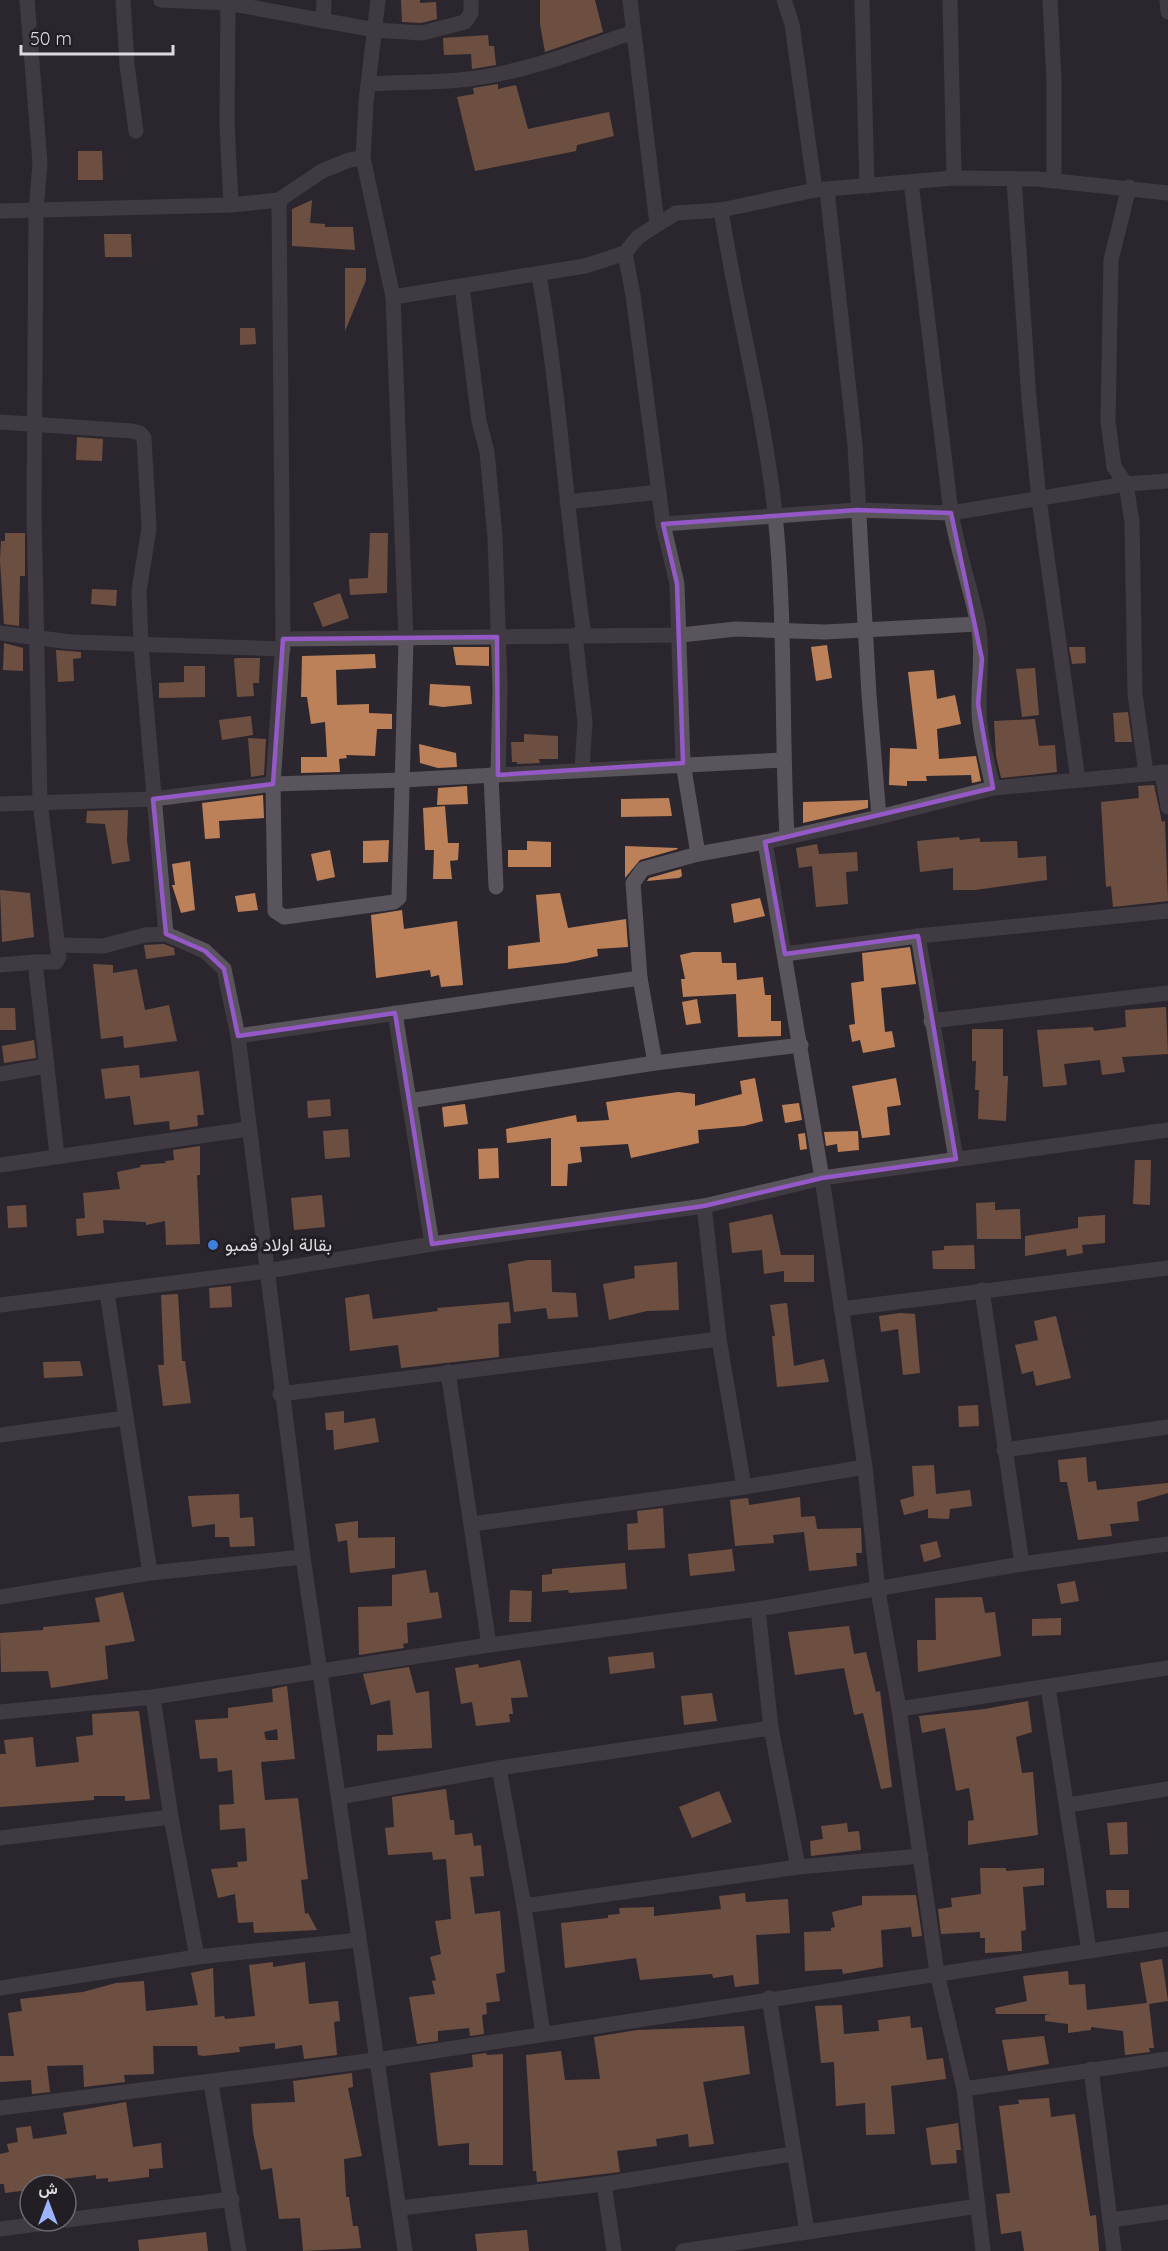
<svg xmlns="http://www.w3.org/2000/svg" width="1168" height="2251" font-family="Quicksand,Vazirmatn,sans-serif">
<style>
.building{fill:#bd8159;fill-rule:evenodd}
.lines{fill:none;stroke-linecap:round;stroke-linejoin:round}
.minor{stroke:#5a555d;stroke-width:15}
.tertiary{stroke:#5a555d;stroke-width:15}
.marked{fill:none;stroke:#9458c7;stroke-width:4.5;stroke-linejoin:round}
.shop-dot{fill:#3f7fe0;stroke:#221e24;stroke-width:2}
.labels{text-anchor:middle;stroke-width:6;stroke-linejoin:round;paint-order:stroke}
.poi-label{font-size:18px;fill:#dddadf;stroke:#221e24;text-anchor:start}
</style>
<rect width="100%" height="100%" fill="#2c272e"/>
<g class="building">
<path d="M401,0h19v3l16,-1 1,17 -16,4 -19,-1z"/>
<path d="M540,0h55l8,32 -58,20 -5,-28z"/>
<path d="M488,35l1,11h5l2,19 -24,4 -1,-15 -27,1 -1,-17z"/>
<path d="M498,84v5l18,-4 12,44 81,-17 5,24 -37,9 -1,6 -101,20 -18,-74 17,-3 -1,-6z"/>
<path d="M78,151h24l1,29h-25z"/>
<path d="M312,200l-2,23 15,1v3h28l2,23 -63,-4v-37z"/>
<path d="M104,234h27l1,23h-27z"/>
<path d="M345,268h21v12l-21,51z"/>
<path d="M240,328h15l1,16 -16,1z"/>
<path d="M77,437l26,2 -1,22 -26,-1z"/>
<path d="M5,533h20v43h-5l-1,50 -15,-2 -4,-64 1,-19h4z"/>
<path d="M370,533h18l-1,60 -37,2 -1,-16 19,-1z"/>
<path d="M92,589l25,1 -1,16 -25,-2z"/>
<path d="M340,593l9,25 -26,9 -10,-24z"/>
<path d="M4,643l19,5v23l-20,-1z"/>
<path d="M827,645l5,33 -16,3 -5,-34z"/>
<path d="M453,647h36v19l-33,-1z"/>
<path d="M1069,647h16l1,16 -14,1z"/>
<path d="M56,650l25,2v6l-8,1 1,22 -16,1z"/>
<path d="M375,654l1,14 -40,2 1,35 32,-1v9l23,1v15h-15l-2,27 -29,-1 1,3 -8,1 1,13 -39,1v-16h26l-2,-35 -14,2 -4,-27h-6l1,-41z"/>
<path d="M237,658h23l-1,25h-6l1,13 -17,1 -3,-38z"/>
<path d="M184,666h21v31l-46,1v-15l25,-1z"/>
<path d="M1035,668l4,47 -17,2 -6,-48z"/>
<path d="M934,670l3,29 18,-4 6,29 -24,5 2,30 37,-3 5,25 -9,2 -1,-8 -45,1 1,5h-20v5l-18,-1 1,-37 27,1 -9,-77z"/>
<path d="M430,684l40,2 2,18 -29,3 -14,-2z"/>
<path d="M1128,712l4,30h-17l-2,-29z"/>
<path d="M251,716l2,19 -31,5 -3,-20z"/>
<path d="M1035,719l4,27 16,-1 2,27 -56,6 -5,-22 -2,-35z"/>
<path d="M524,734l34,2v23h-19l1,4 -23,1v-2h-5l-1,-20h13z"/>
<path d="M248,738l18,1 -2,36 -13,2z"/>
<path d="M419,744l37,9 1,14 -19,1 -18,-5z"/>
<path d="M1154,785l8,37 3,-1 3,80 -55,6 -2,-21 -5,1 -5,-85 38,-4 -1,-12z"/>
<path d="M467,786l1,18 -31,1 1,-17z"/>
<path d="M263,795l1,23 -45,3 1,17 -15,1 -3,-36z"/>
<path d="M669,798l3,18 -51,1v-18z"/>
<path d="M868,800v8l-65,15v-21z"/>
<path d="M445,806l3,37h11l-1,17 -8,1 2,18h-19l1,-29h-9l-2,-42z"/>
<path d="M128,810l-1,31 3,20 -18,3 -7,-40 -19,-1 1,-12z"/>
<path d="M959,837l1,3 20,-2v4l37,-1 1,17 28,-2 1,24 -72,10h-22v-22l-33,4 -3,-31z"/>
<path d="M389,840l-1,22 -25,1v-22z"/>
<path d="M527,841l24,1v25h-43v-17h19z"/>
<path d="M817,844l2,10 38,-2 1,19 -12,1 2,32 -32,3 -4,-41 -13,2 -3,-20z"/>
<path d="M625,846l52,2 1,1 -38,11 -15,18z"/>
<path d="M330,850l5,27 -18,4 -6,-27z"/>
<path d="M190,861l5,49 -14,3 -9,-28h3l-3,-21z"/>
<path d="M681,869l1,7 -3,2 -32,3 2,-3z"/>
<path d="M0,890l30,3 4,44 -32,5z"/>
<path d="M255,893l3,17 -20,2 -3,-16z"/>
<path d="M560,893l8,35 58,-9 2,28 -31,2 1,7 -32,7 -58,6v-23l32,-4 -4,-47z"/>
<path d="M760,898l5,18 -31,7 -3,-19z"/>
<path d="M402,910l2,19 53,-8 6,64 -22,2 -2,-12 -8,2 -1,-7 -54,8 -5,-63z"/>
<path d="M164,944l10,4 1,7 -29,4 -2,-14z"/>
<path d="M910,947l6,37 -35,4 4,44 7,-1 3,16 -32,6 -3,-13 -8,2 -3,-17 6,-1 -4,-41 13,-2 -2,-28z"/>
<path d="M693,952h28l1,11h14l1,17 26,-3 2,18h6v26h10v15l-43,1 -2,-43 -53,3 -2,-18h4l-5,-24z"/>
<path d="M93,964l20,1v8l24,-4 8,41 24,-5 8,36 -53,7 -1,-12 -22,3z"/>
<path d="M697,999l4,24 -15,2 -4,-23z"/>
<path d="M1166,1007l2,47 -46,3 3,15 -23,3 -2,-15 -36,4 3,21 -24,2 -6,-57 56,-3 1,4 32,-4 -1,-17z"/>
<path d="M0,1008h15l1,22h-16z"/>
<path d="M972,1029h31v47h5l-2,45 -28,-2 1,-29h-4l1,-29h-4z"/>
<path d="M34,1040l2,18 -32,5 -2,-17z"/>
<path d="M139,1065l1,13 59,-7 5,44h-7l1,11 -28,4 -1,-9 -35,4 -4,-29 -25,3 -4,-30z"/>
<path d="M755,1078l8,43 -19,5 -46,4 1,13 -68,15 -3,-14 -48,3 2,15 -14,2 -1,22h-16v-48l-44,5 -1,-14 70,-14 1,7 32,-2 -3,-18 72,-10 17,2v12l47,-12 -2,-13z"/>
<path d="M896,1078l5,27 -14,2 3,28 -28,3 -10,-52z"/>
<path d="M330,1099l1,17 -23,2 -1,-17z"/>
<path d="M799,1103l3,17 -17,3 -3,-18z"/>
<path d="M465,1104l3,20 -24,3 -2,-20z"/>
<path d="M348,1129l2,28 -25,2 -2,-28z"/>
<path d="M858,1131l1,19 -21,2 -1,-8 -11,2 -2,-14z"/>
<path d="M805,1133l2,16 -7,1 -2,-16z"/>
<path d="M200,1146v29h-3l3,69 -34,1 -1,-24 -19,4v-3l-43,-2 1,13 -27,3 -1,-17 9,-1 -2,-25 37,-4 -3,-17 24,-5 -1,-2 26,-2 -1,-2 9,-1 -1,-10z"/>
<path d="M498,1148l1,30 -20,1 -1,-30z"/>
<path d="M1135,1160h16l-1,45 -17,-1z"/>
<path d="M322,1195l3,32 -31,3 -3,-32z"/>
<path d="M995,1202v8l25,-1 1,30h-44l-1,-36z"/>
<path d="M26,1205l1,22 -19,1 -1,-22z"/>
<path d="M772,1214l9,41h33v27h-30v-11l-20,3 -2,-24 -30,3 -3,-30z"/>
<path d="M1105,1215v28l-23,2 1,8 -16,3 -1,-7 -41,7v-20l53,-8v-11z"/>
<path d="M974,1245l1,24h-42l-1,-18 12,-1v-4z"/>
<path d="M528,1260h23l1,32 24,1 2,24 -30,2 -2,-11 -32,4 -6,-48z"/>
<path d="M677,1262l2,48 -32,1 -38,9 -6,-36 32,-6 -1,-12z"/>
<path d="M231,1286l1,21 -22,1 -1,-20z"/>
<path d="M178,1294l4,67h3l6,42 -28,3 -5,-41h6l-3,-70z"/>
<path d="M369,1294l4,25 65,-8 -1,-3 72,-6 2,21 -13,1 1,33 -98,11 -3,-23 -48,6 -5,-53z"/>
<path d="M787,1303l7,63 30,-7 5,23 -52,5 -5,-51h3l-5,-31z"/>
<path d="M900,1313l15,1 5,59 -17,2 -5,-46 -17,3 -2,-16z"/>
<path d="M1056,1316l15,62 -35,8 -3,-15 -11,3 -7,-29 23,-5 -4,-19z"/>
<path d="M80,1361l3,15 -39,2 -1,-16z"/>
<path d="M978,1405l1,21 -20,1 -1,-21z"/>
<path d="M344,1411v12l31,-5 4,24 -45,8 -1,-20h-7l-1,-17z"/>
<path d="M1086,1457l2,25 8,-1 1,9 71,-7v10l-31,9 2,19 -29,3 2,12 -34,4 -11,-58h-7l-2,-22z"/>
<path d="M934,1465l2,29 34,-4 2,16 -22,3 -1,10 -21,-1v-9l-24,6 -4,-15 14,-4 -2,-30z"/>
<path d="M239,1494l1,24 13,-1 2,29 -25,1 -1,-10h-14v-13l-23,3 -4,-31z"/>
<path d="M800,1497l1,20 14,-1 2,13 44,-1 1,25h-6l1,13 -48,5 -5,-39 -31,3 1,8 -39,3 -5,-46 18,-2 1,7z"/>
<path d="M663,1508l2,40 -37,2 -1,-26 11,-1 -1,-12z"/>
<path d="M358,1521v17l37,-1v31l-45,5 -3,-33 -9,2 -3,-18z"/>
<path d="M937,1541l4,16 -17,5 -4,-17z"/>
<path d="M732,1549l3,22 -45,5 -2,-22z"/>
<path d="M625,1563l2,26 -58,4 -1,-3 -26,2v-17l10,-1v-5z"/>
<path d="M426,1570l4,23 8,-1 4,26 -35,5 1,20 -5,1 1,4 -45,7 -1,-48 34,-1v-31z"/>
<path d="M1075,1581l4,20 -18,3 -4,-20z"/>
<path d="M510,1590l22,1 -1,31h-22z"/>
<path d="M123,1592l12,49 -30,5 3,33 -57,9 -3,-17 -47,1 -1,-39 43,-3v-3l57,-5 -5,-24z"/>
<path d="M982,1597l3,16 10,-1 6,44 -83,16 -1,-32h19l-1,-42z"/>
<path d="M1061,1618v17l-29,1v-17z"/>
<path d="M849,1626l5,28 12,-2 10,40 4,-1 12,96 -11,2 -18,-76 -9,2 -10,-47 -49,7 -7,-43z"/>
<path d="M653,1652l2,16 -45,6 -2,-17z"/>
<path d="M520,1660l8,37 -17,1 2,16h-4l1,8 -34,4 -4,-24 -11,2 -6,-36 23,-4 1,4z"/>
<path d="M409,1667l7,26 13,-2 3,57 -55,3v-16h16l-3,-35 -19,5 -8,-31z"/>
<path d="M287,1686l8,73 -34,3 4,38 33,-2 10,81 -7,1 4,34 3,-1 9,17 -63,3 -1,-11 -15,1 -3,-29 -17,4 -7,-29 27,-2 -1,-5 10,-1 -2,-33 -25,2 -1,-25 15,-1 -2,-34 -14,2 -1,-14 -17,1 -5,-39 33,-2v-10l45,-6 -1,-13zM277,1729l1,11h-12l-2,-8z"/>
<path d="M712,1693l5,28 -33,4 -3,-29z"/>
<path d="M1028,1701l4,31 -16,5 6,36 11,-1 5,63 -70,10v-24l6,-1 -5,-32 -13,3 -11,-63 -23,5 -3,-17 66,-7z"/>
<path d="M139,1711l11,88 -25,2v-5h-31v4l-94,7v-53h6l-2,-14 29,-3 3,30 43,-5 -3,-25 17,-2 -1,-21z"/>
<path d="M446,1789l4,31h4l1,15 17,-2 2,13 7,-1 3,31 -14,1 5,37 25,-3 5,61 -9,2 4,27 -14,2 1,11 -5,1 2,19 -14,2 -1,-8 -31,3v10l-21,3 -8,-47 26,-3 -3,-13 4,-1 -6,-23 11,-3 -6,-33 16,-2 -5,-60 -13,1 -1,-8 -44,3 -3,-27 9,-1 -2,-30z"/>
<path d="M719,1791l13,31 -40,16 -13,-31z"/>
<path d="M1127,1822l1,32 -18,1 -3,-32z"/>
<path d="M847,1823l1,9 11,-1 2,19 -50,6 -1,-15 13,-2 -2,-13z"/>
<path d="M980,1868h26v3l38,-3v17l-21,2 3,43 -5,1 1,20 -37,2v-15h-5v-6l-39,2 -3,-25 14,-2 -1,-9 30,-4z"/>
<path d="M1106,1890h23v18h-22z"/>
<path d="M745,1893l1,9 42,-3 2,34 -34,2 3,49 -24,3 -2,-12 -20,3 -1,-4 -72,6 -4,-22 -71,10 -4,-45 47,-5v-3l12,-1 -1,-6 35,-1v9l67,-7 -2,-13z"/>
<path d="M916,1895l6,41 -10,1 -1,-10 -30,3 2,37 -40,7 -1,-5 -37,2 -1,-39 27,-1v-3l4,-1 -3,-15 30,-7v-9z"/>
<path d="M1162,1959l6,42 -19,3 5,44h-5l1,4 -25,3 -2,-24 -32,-4v3l-23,3v-9l-23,-3v-6l6,-1h-55l-1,-6 32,-7 -4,-25 45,-5 1,14 16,-1 2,26 60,-7 -7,-40z"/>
<path d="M273,1962v5l32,-5 4,42 29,-3 2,20 -6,1 3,33 -33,4 -2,-14 -27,4v-6l-36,4 1,5 -37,4 -5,-1 -1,-9h-44l1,28 -30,1 1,7 -41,5 -1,-22 -36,1 3,26 -18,2 -1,-14 -31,2v-26h14l-6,-43 14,-2 -2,-12 63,-7 33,-9 28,-2 2,30 52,-6 -7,-32 22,-5 2,49 9,-1 1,3 30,-3 -6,-51z"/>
<path d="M842,2005l2,29 35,-3 -1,-11 32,-4 1,12 11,-1 5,33 16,-2 3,21 -55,7 4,48 -29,1 -1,-32 -29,3 -2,-44 -13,1 -6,-57z"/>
<path d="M744,2026l6,48 -47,8 11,62 -25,3 -1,-13 -32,5 1,7 -40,5 3,21 -83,10 -1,-11h-3l-7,-116 35,-4 4,29 35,-1 -6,-42 43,-7z"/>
<path d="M1044,2036l5,28 -41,7 -6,-31z"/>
<path d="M486,2053l1,2 16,-1v111h-34v-22l-31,3 -8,-73 43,-6 -1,-12z"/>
<path d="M352,2073l1,14 -5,1 14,68 -18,3 2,38h3l4,29h5l3,22 -58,3 -3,-33 -21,1 -7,-51 -11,2 -8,-38 -2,-28 44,-2 -2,-21z"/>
<path d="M1049,2098l2,19 24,-3 15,102 6,-1 3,36h-75l-3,-20 -20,3 -5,-40 14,-1 -11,-87 20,-2 -1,-4z"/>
<path d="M126,2102l7,45 28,-4 2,25 -14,1v8l-41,5v-4l-12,1v-4l-33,4v6h-36l1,5 -23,3 -1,-9h-4v-30l9,-2 -2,-8 11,-2 -2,-14 15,-2 2,13 34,-5 -4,-21z"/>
<path d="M958,2123l3,27h-5l1,13 -26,2 -5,-37z"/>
<path d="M527,2230l2,21h-52l-2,-17z"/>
<path d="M206,2232l2,19h-69l-1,-11z"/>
</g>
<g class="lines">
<g class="minor">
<path d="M27,0l13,163 -4,48 -2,300 6,291 19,155 -3,5h-21l22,193"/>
<path d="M123,0l4,65 9,66"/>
<path d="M161,0l67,3 147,27 47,3 43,-11 6,-9v-13"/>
<path d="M228,0l-1,124 4,81"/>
<path d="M630,0l27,224"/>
<path d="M784,0l8,24 23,166"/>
<path d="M862,0l5,186"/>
<path d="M950,0l4,178"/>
<path d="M1050,0l4,80v101"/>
<path d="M1167,0l1,12"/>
<path d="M323,21l1,-21"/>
<path d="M368,84c34,-2 68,-1 101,-5 57,-7 110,-28 164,-47"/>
<path d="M1014,179l15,220 10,100 39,281"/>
<path d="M911,182l40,331c7,38 19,74 27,111 5,27 1,51 1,78 -1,29 8,58 14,86"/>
<path d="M1129,187l-18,73 -3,161 6,46 12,17 6,38 3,172 11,79"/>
<path d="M827,190l28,255 14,250 10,122"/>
<path d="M279,200l4,439 -10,145 2,127 9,6 110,-15 5,-4 7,-258 -13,-343 -30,-139 3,-56 12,-102"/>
<path d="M721,210c16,102 43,202 54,304 11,106 6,215 12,321"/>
<path d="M0,211l231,-6 48,-5 43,-29 27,-11 14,-2"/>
<path d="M625,253l8,42 30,229 14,60 6,179 15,91 67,-12"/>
<path d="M539,275c21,119 27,240 45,360"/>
<path d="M462,287l17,134 8,31 8,85 5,151 -2,87"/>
<path d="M393,297l192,-31 40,-13 13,-16 38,-24 45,-3 94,-20 139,-12 83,1 131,14"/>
<path d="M0,422l132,9 8,2 4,5 5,90 -10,63 2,55 25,288"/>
<path d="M567,502l92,-10"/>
<path d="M663,524l194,-14 94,3 175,-29 42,-3"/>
<path d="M0,633l71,9 212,7"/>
<path d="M575,635l10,87 -3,48"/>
<path d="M283,639l398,-4 55,-6 89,3 153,-8"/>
<path d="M1162,772l6,35"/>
<path d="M491,775l5,112"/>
<path d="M0,804l153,-5 120,-15 129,-4 381,-20"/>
<path d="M918,936l38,223"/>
<path d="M57,945l46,1 42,-11 21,-1 39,17 19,18 14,67 65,521 102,694"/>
<path d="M785,954l133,-18 250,-25"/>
<path d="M0,965l35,-3"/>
<path d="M395,1013l37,231"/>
<path d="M931,1021l237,-28"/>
<path d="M238,1036l402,-58"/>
<path d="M655,1063l-15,-85 -7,-95 10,-14 55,-15"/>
<path d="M0,1074l46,-8"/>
<path d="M409,1101l246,-38 146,-18"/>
<path d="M0,1165l248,-36"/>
<path d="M704,1206l15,133 25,148"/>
<path d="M982,1290l40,274"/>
<path d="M107,1293l43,280"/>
<path d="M841,1309l327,-41"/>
<path d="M448,1372l41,273"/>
<path d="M280,1394l439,-55"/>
<path d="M0,1435l125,-17"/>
<path d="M1004,1450l164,-23"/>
<path d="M472,1524l272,-37 121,-20"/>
<path d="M0,1597l150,-24 153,-16"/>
<path d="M758,1609l13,119 27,139"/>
<path d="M1048,1687l41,264"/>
<path d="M153,1697l18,120 26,140"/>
<path d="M899,1709l269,-41"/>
<path d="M0,1712l153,-15 336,-52 269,-36 264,-45 146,-20"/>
<path d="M499,1768l25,138 19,128"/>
<path d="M339,1797l160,-29 272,-40"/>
<path d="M1068,1805l100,-16"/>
<path d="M0,1838l171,-21"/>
<path d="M524,1906l274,-39 123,-11"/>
<path d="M0,1988l197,-31 162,-17"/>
<path d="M769,1998l38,233"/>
<path d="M1091,2069l23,182"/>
<path d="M211,2083l28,168"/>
<path d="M964,2089l204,-30"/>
<path d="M0,2108l376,-48 792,-121"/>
<path d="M604,2184l10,67"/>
<path d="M400,2208l204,-24 188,-30"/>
<path d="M66,2220l166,-21"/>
<path d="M1111,2220l57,-8"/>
<path d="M0,2229l60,-8"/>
<path d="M683,2251l295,-45"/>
<path d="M983,2251l-19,-162 -27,-116 -38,-264 -21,-118 -13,-124 -43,-289 -57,-336 114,-25 114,-29 175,-16"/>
</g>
<path class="tertiary" d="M0,1305l267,-34 165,-27 272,-38 118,-28 346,-48"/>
</g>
<path d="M0 0H1168V2251H0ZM857,510l94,3 31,146 -4,45 15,84 -228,54 20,112 133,-18 38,223 -134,19 -118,28 -272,38 -37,-231 -157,23 -14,-67 -19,-18 -39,-17 -13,-135 120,-15 10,-145 214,-2 1,138 185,-12 -6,-179 -14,-60z" fill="#2c272e" fill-opacity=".55" fill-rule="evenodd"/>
<path class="marked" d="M857,510l94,3 31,146 -4,45 15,84 -228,54 20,112 133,-18 38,223 -134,19 -118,28 -272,38 -37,-231 -157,23 -14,-67 -19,-18 -39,-17 -13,-135 120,-15 10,-145 214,-2 1,138 185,-12 -6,-179 -14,-60z"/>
<circle class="shop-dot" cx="213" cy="1245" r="6"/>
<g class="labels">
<g class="poi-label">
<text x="225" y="1251">بقالة اولاد قمبو</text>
</g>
</g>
<g transform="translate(48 2203)"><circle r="28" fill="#221e24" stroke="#6d696f" stroke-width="1.5"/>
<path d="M0-4.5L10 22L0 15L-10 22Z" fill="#9db4fd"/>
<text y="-9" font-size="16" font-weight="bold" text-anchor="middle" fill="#dddadf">ش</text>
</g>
<path d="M21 45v9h152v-9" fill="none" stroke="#dddadf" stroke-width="3"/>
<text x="30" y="45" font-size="18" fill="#dddadf" stroke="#221e24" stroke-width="4.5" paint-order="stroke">50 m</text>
</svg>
